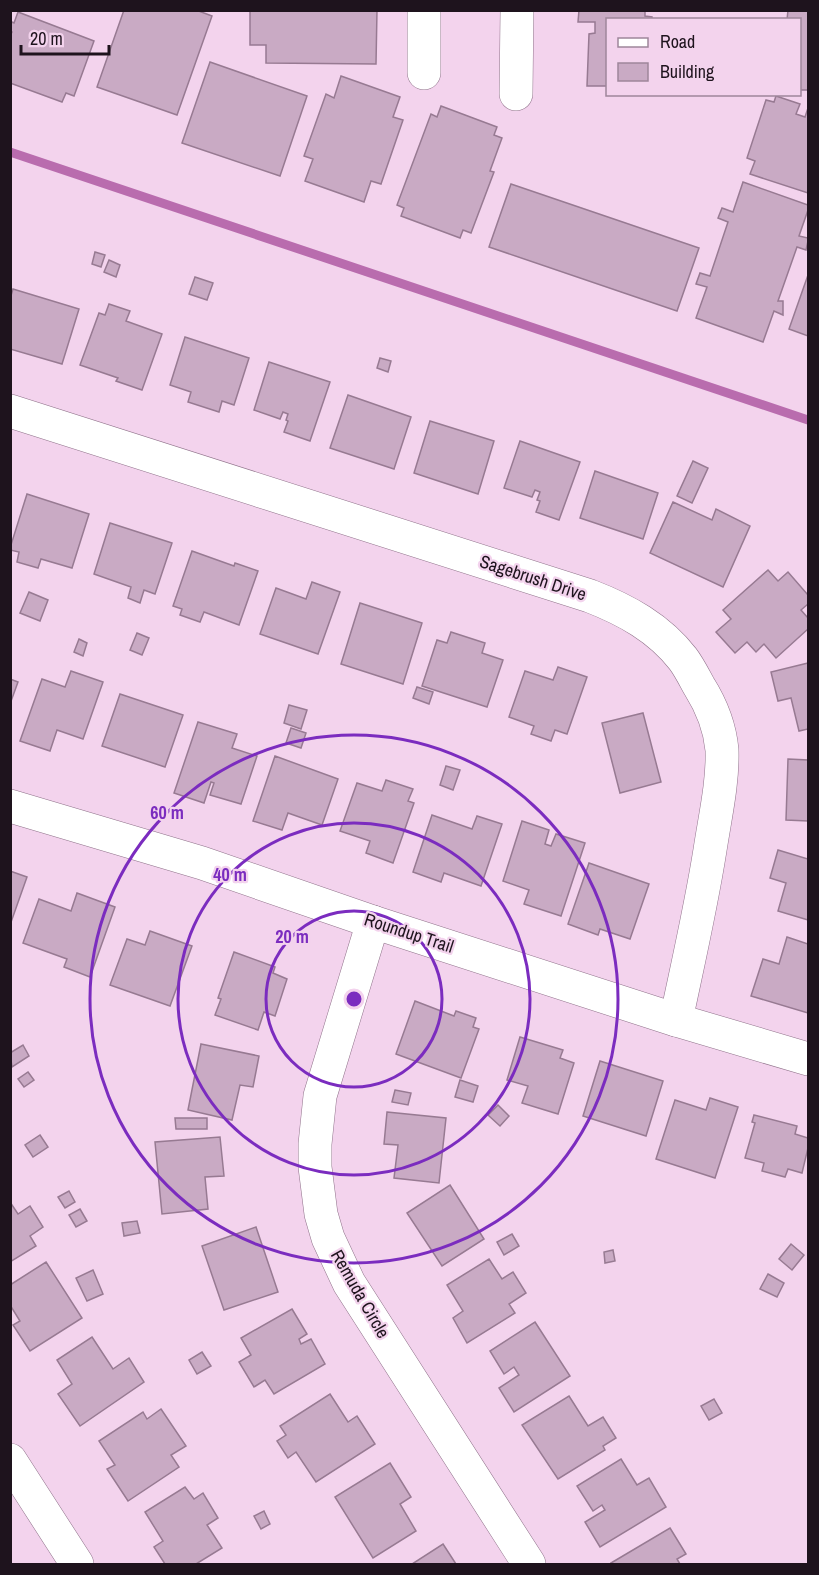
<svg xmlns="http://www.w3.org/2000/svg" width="819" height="1575" font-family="'Archivo Narrow',sans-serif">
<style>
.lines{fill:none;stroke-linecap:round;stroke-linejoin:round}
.stream{stroke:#b96cae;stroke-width:9}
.building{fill:#c9aac4;stroke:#977a92;stroke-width:1.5}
.minor-casing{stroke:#90738b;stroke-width:34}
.minor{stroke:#fff;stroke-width:33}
.ring{fill:none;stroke:#7b2cbf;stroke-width:3}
.labels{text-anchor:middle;stroke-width:4.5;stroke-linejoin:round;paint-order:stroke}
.street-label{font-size:18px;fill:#1e131d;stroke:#f3d3ed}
.centre{fill:#7b2cbf;stroke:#f3d3ed;stroke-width:3}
.ring-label{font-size:18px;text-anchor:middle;font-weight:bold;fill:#7b2cbf;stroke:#f3d3ed;stroke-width:4.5;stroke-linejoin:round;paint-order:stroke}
</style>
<rect width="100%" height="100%" fill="#f3d3ed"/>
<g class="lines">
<path class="stream" d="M10,152l798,268"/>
</g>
<g class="building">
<path d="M124,10h72l16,6 -35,99 -80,-28z"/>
<path d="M250,10h127l-1,54 -110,-1v-18h-16z"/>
<path d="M579,10h66v6l7,1v3h-44v66h-21l2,-52 6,-1v-11h-17z"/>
<path d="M788,10h20v80h-8v-70h-13z"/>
<path d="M18,12l76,29 -20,55 -8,-3 -4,9 -52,-19v-47l2,-4 -2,-1v-5l2,-4 2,1z"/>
<path d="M210,62l97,34 -27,80 -98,-33z"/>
<path d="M341,76l59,21 -7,20 10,3 -22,64 -10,-3 -7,21 -59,-21 8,-22 -9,-3 22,-62 8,4z"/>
<path d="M776,96l24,8 -4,10 9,3 3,-9v85l-58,-19 5,-13 -8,-3 19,-58 8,2z"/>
<path d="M441,106l56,21 -3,8 8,3 -12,33 4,1 -23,61 -8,-3 -3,8 -59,-22 3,-8 -7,-3 34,-91 6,3z"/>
<path d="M743,182l65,23v5l-9,26 9,2v3l-2,9 -9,-3 -19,54h5v14l-9,-4 -11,31 -67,-24 11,-31 -11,-3 4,-11 10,3 18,-54 -10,-4 4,-10 11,4z"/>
<path d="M511,184l188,64 -22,63 -188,-64z"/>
<path d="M95,252l10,3 -4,12 -9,-3z"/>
<path d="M109,260l11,5 -4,12 -12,-5z"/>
<path d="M808,275v61l-19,-7z"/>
<path d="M195,277l18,6 -6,17 -18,-6z"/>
<path d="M13,289l66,20 -17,55 -52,-15v-50z"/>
<path d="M109,304l21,7 -4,10 36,13 -20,56 -26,-9 2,-3 -38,-13 19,-52 6,2z"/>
<path d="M185,337l64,21 -15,47 -12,-4 -3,11 -31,-10 3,-10 -21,-7z"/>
<path d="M380,358l11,3 -3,11 -11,-4z"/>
<path d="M269,362l61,20 -20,59 -26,-9 4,-11 -2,-1 2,-6 -5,-2 -3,7 -26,-9z"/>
<path d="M348,395l63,22 -17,52 -64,-21z"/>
<path d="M430,421l64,20 -16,53 -64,-21z"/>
<path d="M520,441l60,21 -21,58 -23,-8 4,-11 -3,-1 3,-8 -5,-2 -3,7 -28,-9z"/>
<path d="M693,461l15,7 -16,35 -15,-7z"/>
<path d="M595,471l63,22 -15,46 -63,-21z"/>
<path d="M27,494l62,20 -17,54 -31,-9 -3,9 -21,-6 2,-10 -9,-2v-2z"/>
<path d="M673,502l39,18 4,-11 34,17 -27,61 -73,-34z"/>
<path d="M110,523l62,20 -17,51 -11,-4 -4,13 -12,-5 3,-11 -37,-13z"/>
<path d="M192,551l42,15 1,-3 23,8 -19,54 -35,-13 -4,10 -20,-7 2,-6 -9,-3z"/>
<path d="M768,570l10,11 10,-9 20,23v9l-7,6 7,8v11l-32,29 -12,-14 -8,8 -9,-10 -12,11 -19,-21 15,-13 -8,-9z"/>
<path d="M312,582l28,10 -22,62 -58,-20 16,-46 30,11z"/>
<path d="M29,592l19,8 -8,21 -20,-8z"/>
<path d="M360,603l62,20 -19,61 -62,-20z"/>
<path d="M451,632l34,11 -3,10 21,7 -16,47 -65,-21 15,-46 10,3z"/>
<path d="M137,633l12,5 -7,17 -12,-5z"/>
<path d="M79,639l8,4 -4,13 -9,-4z"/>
<path d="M808,663v66l-9,2 -8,-33 -13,3 -7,-29z"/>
<path d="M558,667l29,10 -20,57 -12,-4 -4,11 -20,-7 3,-8 -25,-9 16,-46 28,9z"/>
<path d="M71,671l32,11 -20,57 -26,-9 -7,21 -30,-10 22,-62 23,8z"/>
<path d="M10,679l8,3 -8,22z"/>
<path d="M417,687l16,5 -4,12 -16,-6z"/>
<path d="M120,694l63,21 -18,52 -63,-21z"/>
<path d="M289,705l18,5 -6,19 -17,-6z"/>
<path d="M643,713l18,69 -41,11 -18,-70z"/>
<path d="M198,722l39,12 -5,14 25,8 -16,48 -31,-9 4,-12 -3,-1 -7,21 -30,-10z"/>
<path d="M291,728l15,5 -5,15 -15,-5z"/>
<path d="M275,756l63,23 -16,46 -34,-12 -6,17 -29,-9z"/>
<path d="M788,759l20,1v61l-22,-1z"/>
<path d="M446,766l14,4 -7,20 -13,-5z"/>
<path d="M386,780l27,9 -5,12 6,2 -21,60 -27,-10 4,-12 -30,-10 17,-48 25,8z"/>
<path d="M432,815l40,14 5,-13 25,8 -21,62 -37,-13 -3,9 -28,-10z"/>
<path d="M522,821l27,9 -4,14 6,2 5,-12 29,9 -24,73 -37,-12 5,-14 -26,-9z"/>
<path d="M778,850l30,9v61l-30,-9 8,-28 -16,-5z"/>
<path d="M589,863l60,21 -19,55 -30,-10 -2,6 -30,-11z"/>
<path d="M10,871l17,6 -17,48z"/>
<path d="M77,893l38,14 -25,70 -26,-10 3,-8 -44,-16 16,-44 32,12z"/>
<path d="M150,931l42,15 -22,60 -60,-21 17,-46 18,6z"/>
<path d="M787,937l21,7v69l-57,-17 12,-37 16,5z"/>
<path d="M234,952l41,15 -2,6 14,6 -12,37 -11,-4 -6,18 -43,-15 6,-16 -3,-1z"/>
<path d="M415,1001l39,15 2,-5 20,7 -3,9 6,2 -18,49 -65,-24z"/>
<path d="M520,1037l43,13 -3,8 14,5 -16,51 -36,-11 6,-17 -21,-6z"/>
<path d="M201,1044l58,12 -6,31 -13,-2 -8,35 -44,-10z"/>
<path d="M23,1045l6,11 -17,11 -2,-14z"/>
<path d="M600,1061l63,20 -17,55 -63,-20z"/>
<path d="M28,1072l6,8 -10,7 -6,-8z"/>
<path d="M460,1080l18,6 -5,16 -18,-5z"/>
<path d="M395,1090l16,3 -3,12 -16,-3z"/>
<path d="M710,1098l28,9 -23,71 -59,-19 19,-59 31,10z"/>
<path d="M498,1105l11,11 -9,10 -12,-11z"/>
<path d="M387,1112l59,6 -7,65 -45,-5 4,-33 -14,-1z"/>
<path d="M754,1115l43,11 -2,8 13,4v10l-6,25 -14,-4 -3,8 -23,-6 2,-8 -19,-5 10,-35 -3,-1z"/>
<path d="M175,1118h32v11h-31z"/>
<path d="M40,1135l8,12 -15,10 -8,-12z"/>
<path d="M220,1137l4,39 -19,1 3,32 -46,5 -7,-72z"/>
<path d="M450,1185l34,54 -42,27 -35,-53z"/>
<path d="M69,1191l6,11 -10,6 -7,-11z"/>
<path d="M10,1202l8,12 12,-8 13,21 -13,9 6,10 -26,16z"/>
<path d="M80,1209l7,12 -11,6 -7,-12z"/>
<path d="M137,1221l3,12 -16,3 -2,-13z"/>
<path d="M256,1227l22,65 -54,18 -22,-64z"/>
<path d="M512,1234l7,12 -15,9 -7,-13z"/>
<path d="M791,1244l13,11 -12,15 -13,-11z"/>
<path d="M613,1250l2,11 -10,2 -1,-11z"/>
<path d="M489,1259l13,20 11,-7 13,21 -17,11 6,9 -48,30 -14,-25 10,-7 -16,-26z"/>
<path d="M46,1262l36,56 -52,33 -17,-26 7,-4 -10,-16v-20z"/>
<path d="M93,1270l10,24 -16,7 -11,-23z"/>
<path d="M768,1274l16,9 -7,14 -17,-8z"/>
<path d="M292,1309l15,25 -8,5 2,5 10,-5 14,25 -51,30 -9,-14 -11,7 -15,-25 12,-7 -10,-17z"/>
<path d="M535,1322l35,54 -56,36 -15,-24 20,-13 -5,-8 -10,7 -14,-23z"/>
<path d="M92,1337l21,32 16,-11 15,24 -64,44 -22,-32 14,-10 -15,-24z"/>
<path d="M202,1352l9,14 -14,8 -8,-14z"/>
<path d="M330,1394l18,28 9,-6 18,28 -59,38 -20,-30 -8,6 -11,-17 9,-6 -6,-9z"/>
<path d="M569,1396l19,30 15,-9 13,21 -13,8 2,4 -47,29 -36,-54z"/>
<path d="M714,1399l8,14 -13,7 -8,-14z"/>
<path d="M161,1409l25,37 -15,9 8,12 -51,34 -21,-32 8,-4 -16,-24 44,-29 4,7z"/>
<path d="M621,1459l16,26 12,-7 17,29 -66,40 -15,-25 20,-12 -3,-5 -9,6 -16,-25z"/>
<path d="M390,1463l21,34 -11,7 16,27 -43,27 -38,-61z"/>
<path d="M185,1487l9,12 9,-6 15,25 -11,7 15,23 -26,16h-31l-11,-17 9,-6 -18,-29z"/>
<path d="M264,1511l6,13 -9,5 -7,-13z"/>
<path d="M670,1528l16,26 -9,5 3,5h-68l-1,-1z"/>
<path d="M443,1544l13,20h-44z"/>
</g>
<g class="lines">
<defs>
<g id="minor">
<path d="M424,73v-63"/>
<path d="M516,94l1,-84"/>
<path d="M10,411l580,185c36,14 69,32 93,63 6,8 11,18 16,27 12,19 21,42 23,64 1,33 -7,67 -12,100 -9,57 -22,113 -34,170"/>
<path d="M10,806l192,57 171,59 303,98 132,39"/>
<path d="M373,922l-53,174 -5,48v23l6,47 7,24 21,45 180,281"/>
<path d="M10,1460l67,104"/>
</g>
</defs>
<use href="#minor" class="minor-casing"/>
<use href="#minor" class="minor"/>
</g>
<g class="ring">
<circle cx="354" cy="999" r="88"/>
<circle cx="354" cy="999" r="176"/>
<circle cx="354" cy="999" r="264"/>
</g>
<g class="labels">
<g class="street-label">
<text transform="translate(533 578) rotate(18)" y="6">Sagebrush Drive</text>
<text transform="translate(409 933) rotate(18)" y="6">Roundup Trail</text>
<text transform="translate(360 1294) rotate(60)" y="6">Remuda Circle</text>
</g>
</g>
<circle cx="354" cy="999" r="9" class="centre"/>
<g class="ring-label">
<text x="167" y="819">60 m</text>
<text x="230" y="881">40 m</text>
<text x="292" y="943">20 m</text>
</g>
<rect width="819" height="1575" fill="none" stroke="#1e131d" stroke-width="24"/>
<rect x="606" y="18" width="195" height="78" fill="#f3d3ed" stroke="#9e869a" stroke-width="1.5"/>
<rect x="618" y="38" width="30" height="9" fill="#ffffff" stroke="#9e869a" stroke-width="1.5"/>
<text x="660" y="48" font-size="18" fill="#1e131d">Road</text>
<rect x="618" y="63" width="30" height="18" fill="#c9aac4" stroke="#9e869a" stroke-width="1.5"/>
<text x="660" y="78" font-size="18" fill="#1e131d">Building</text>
<path d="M21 45v9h88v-9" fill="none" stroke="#1e131d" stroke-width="3"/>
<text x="30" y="45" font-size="18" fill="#1e131d" stroke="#f3d3ed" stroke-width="4.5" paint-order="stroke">20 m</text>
</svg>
